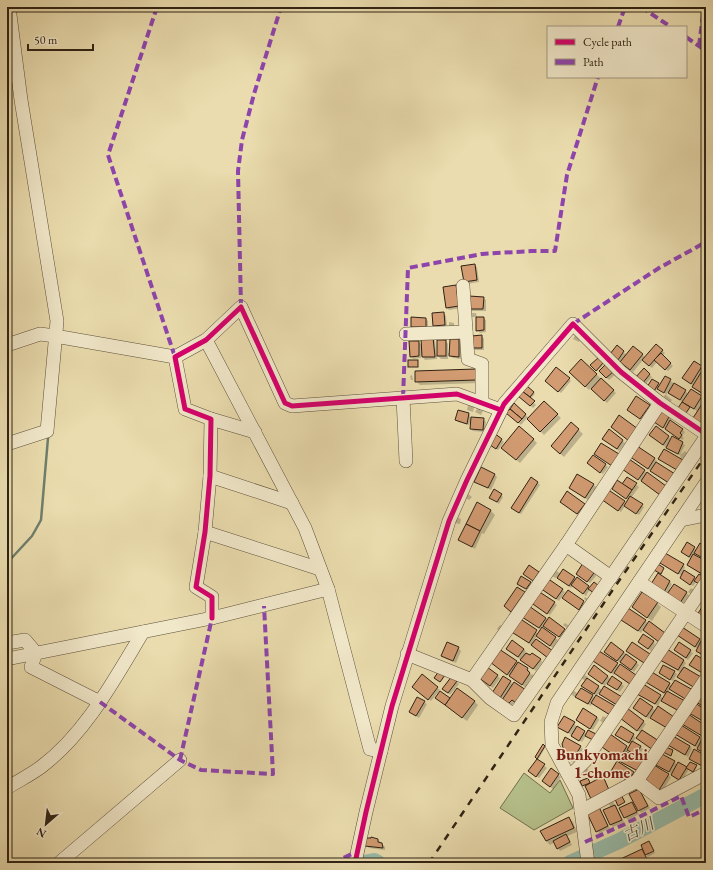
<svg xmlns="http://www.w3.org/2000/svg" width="713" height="870" font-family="'EB Garamond','Noto Serif JP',serif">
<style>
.green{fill:#b6c08b;stroke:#727150}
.shadow{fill:#0003}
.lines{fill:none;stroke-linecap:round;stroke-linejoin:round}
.stream{stroke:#6e7e6d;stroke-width:2.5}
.river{stroke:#98bca9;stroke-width:16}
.building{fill:#d29b72;stroke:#2f2214}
.minor-casing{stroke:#5e503a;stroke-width:14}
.minor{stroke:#f1e8ca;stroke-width:13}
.rail{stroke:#2f2214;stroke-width:2.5;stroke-dasharray:7 7;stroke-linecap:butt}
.quiet{stroke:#8e44ad;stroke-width:4;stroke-dasharray:8 4;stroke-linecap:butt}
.cycleway-casing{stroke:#f1e8ca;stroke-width:8}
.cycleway{stroke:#d6006c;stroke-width:5}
.labels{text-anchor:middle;stroke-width:3;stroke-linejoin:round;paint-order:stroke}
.neighbourhood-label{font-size:16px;font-weight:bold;fill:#7a1f14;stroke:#f1e8ca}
.water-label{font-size:16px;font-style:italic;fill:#4e5041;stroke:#f1e8ca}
</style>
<rect width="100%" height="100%" fill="#eadcae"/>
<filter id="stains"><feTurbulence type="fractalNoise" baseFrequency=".005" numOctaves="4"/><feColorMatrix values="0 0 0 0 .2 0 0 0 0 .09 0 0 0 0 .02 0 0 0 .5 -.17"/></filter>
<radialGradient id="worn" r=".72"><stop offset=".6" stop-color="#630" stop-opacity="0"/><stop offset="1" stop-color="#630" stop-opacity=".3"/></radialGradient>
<path class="green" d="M524,773l26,20 10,-13 13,28 -39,22 -34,-22z"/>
<g class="shadow">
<path d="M474,265l3,2 2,15 -12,2 -2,-3z"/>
<path d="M456,286l3,3 2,19 -12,2 -2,-2z"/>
<path d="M483,298l3,2v11h-14l-3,-2z"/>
<path d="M472,313h4l1,5h6l3,2v12l-6,1 -3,-3v-13h-5z"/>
<path d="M444,314l2,2 1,11 -11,1 -2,-3z"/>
<path d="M426,319l2,2v8h-14l-2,-3z"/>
<path d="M449,322l5,1v5l-5,-1z"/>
<path d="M576,334l5,3 -2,5 -6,-3z"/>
<path d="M482,336l2,3v11h-9l-2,-3z"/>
<path d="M433,338l2,3 2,18 -12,1 -4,-5v3l-8,1 -2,-3 8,-14 3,4z"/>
<path d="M451,340h8l3,2 -1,17 -8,-1 -5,-4v5h-7l-3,-3v-15h8l2,3v9h2z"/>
<path d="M656,345l9,8 -3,3 11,10 -5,5 -11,-9 -5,6 -9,-8 -10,12 -19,-16 9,-4 4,3 6,-8 13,11z"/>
<path d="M598,359l5,6 -6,6 -5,-5z"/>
<path d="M694,362l10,7 2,-1v29l-9,-6 -4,-4 1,-1 -8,-5z"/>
<path d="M606,366l9,9 -6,5 -9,-9z"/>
<path d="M644,370l8,7 -7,8 -8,-7z"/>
<path d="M570,372l26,2 20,19 -9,10 -16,-15 -2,2z"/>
<path d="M479,374v9l-59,2 -4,-4z"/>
<path d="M412,375l1,5h-2l-1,-4z"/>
<path d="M665,377l24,17 2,-4 13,10 -1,2 3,2v19l-2,2 -8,-5 2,-8 -7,-5 -4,6 4,-7 -12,2 4,-6 -11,-6 -4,-4 -2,3 6,5 -2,3 -7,-6 3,-3 -9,-6 -1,3 -7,-3 9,-4 2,2z"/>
<path d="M569,379l2,2 -10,12 -12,-10z"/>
<path d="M527,387l8,7 -5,5 6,6 -3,3 -11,-10 5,-4z"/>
<path d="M544,402l17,16 -17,17 -17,-17 -6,7 -11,-10 4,-10 15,13z"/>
<path d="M468,405l6,2 -1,5 -6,-2z"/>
<path d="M649,406l3,2 -9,13 -15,-11z"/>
<path d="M478,408l5,3 -2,4 -6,-3z"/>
<path d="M459,411l10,3 2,4 12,1 3,3 -1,10 -12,-1 -2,-2v-10l-2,6 -11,-3 -2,-2z"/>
<path d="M661,411l11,8 -2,2 15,11 -3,4 2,2 -2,2 -27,-18z"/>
<path d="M571,423l12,11 -19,23 -8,-7z"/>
<path d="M656,427l15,12 1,-1 13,7 -5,10 5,-4 4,4 -5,5 -4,-3 1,-1 -12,-6 -19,-15z"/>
<path d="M609,431l16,12 -6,8 -13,-10z"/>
<path d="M494,434l10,8 -6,8 -7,-5z"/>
<path d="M533,439l4,4 -17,20 -14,-11z"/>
<path d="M593,456l15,11 -5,7 -12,-8z"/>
<path d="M633,459h21l3,2 -1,2 16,22z"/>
<path d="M626,471h19l18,26 -21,-16z"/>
<path d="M494,474l3,3 -6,13 -16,-9z"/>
<path d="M578,475l20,13 -2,5 -3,-2 -5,9 -16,-10z"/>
<path d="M627,478l12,9 -8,11 13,9 -5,8 -14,-9 -4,6 -17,-11 20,1 2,2 3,-4 -14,-9 8,-6z"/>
<path d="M537,482l3,3 -19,29 -6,-3z"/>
<path d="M465,492l7,5 -3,3 -5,-3z"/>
<path d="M501,495l2,2 -4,7 -9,-7z"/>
<path d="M478,504l13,7 4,4 -11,19 -2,-1 -7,16 -16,-9z"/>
<path d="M563,504h21l2,3 -6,9z"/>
<path d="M456,517l5,2 -1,5 -5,-1z"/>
<path d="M687,544l10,6 9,-2v12l-10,-7 -2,3 12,7v9l-2,4 -16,-11 3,-6 -9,-7z"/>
<path d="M661,563l22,2 2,2 -2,4 11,7 2,4 -3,4 -10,-6 -1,-4z"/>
<path d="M583,565l12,8 1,3 -6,7 -11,-7z"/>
<path d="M554,569l7,5 13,4 14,8 2,3 -4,7 -13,-10 -2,2 -14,-11 -1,1 -5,-2z"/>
<path d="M658,574l14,10 -3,6 1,1 4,-6 15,10 -6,9 -31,-20z"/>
<path d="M547,579l18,13 -6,9 -15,-10z"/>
<path d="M530,582l2,3 -3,6 -8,-5z"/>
<path d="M691,588l5,4 -2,4 -6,-4z"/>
<path d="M568,591l17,13 2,-3 -3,-2 1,-2 6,4 -10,10 -15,-11z"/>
<path d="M539,592l18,13 -7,10 -16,-11z"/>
<path d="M704,597l2,2v8l-8,7 7,-10 -4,-3z"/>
<path d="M657,603l4,4 -9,14 -19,-14z"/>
<path d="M545,618l22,14 -5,7 -18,-14 -2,4 16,11 -5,8 -16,-12 -2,3 17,13 -21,-7 -20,-14 8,-11 20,14 3,-4 -17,-11z"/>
<path d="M622,620h23l3,4 -7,9z"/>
<path d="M565,623l7,5 -2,2 -7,-5z"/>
<path d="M500,625l2,1 -2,6 -3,-3z"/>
<path d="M682,629l20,13 4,1v14l-9,-6 1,-2 -17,-12z"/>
<path d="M653,641l2,3 -4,7 -12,-9z"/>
<path d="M458,648l3,3 -5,12 -11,-5 -3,-2z"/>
<path d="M524,649l2,3 -1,1 5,3 10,3 2,3 -6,9 -27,-20z"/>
<path d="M675,650l15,1 3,2 -5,7z"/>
<path d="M624,652l15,13 -5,7 -13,-10 -1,1 -12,-9z"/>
<path d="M662,660h21l3,3 -3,4 17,11 -3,11 -16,-9 -2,-3 2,-4z"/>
<path d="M491,662h25l11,7 3,2 -1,2 2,2 1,-1 5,4 -2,3 -4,-3 -4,6 5,3 -3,3z"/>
<path d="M597,663l20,1 16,22 -18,-13 -1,2z"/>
<path d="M594,667l17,12 1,-2 12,9 -4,6 -13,-9 -3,4 15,20 -17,-11 -3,-3 -3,3 -14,-10 4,-5 -5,-3 2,-4 5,3 -1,2 15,11 3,-4 -14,-10z"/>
<path d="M487,669l13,9 -7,10 -10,-7z"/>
<path d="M440,672l5,4 -4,6 -5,-4z"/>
<path d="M674,672l3,2 -4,7 -13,-8z"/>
<path d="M504,677l10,8 1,16 -4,5 -15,-11z"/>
<path d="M456,681l3,3 -9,11 -7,-6z"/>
<path d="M645,681l24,2 3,4 -4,5 13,21 -20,-13 -3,6 -17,-10 -3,-2 22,2 4,3 2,-4z"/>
<path d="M437,688l3,2 -9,11 -16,-12z"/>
<path d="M581,689l12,7 20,20 -21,-13 -1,3 -21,-12 3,-4 5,4z"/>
<path d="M474,701l4,4 -11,16 -17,-12z"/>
<path d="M424,702l3,2 -8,14 -9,-6z"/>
<path d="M652,708l4,3 13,19 -19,-14 -1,3 -12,-9z"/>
<path d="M583,710l14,7 3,4 3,-5 4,2 -2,6 -6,-4 -6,10 -13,-7 -3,-3z"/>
<path d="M627,710l19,14 -5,7 17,11 -17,-9 -17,-12z"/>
<path d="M574,723l2,3 11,8 -5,8 -23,-15z"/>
<path d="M686,726l20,1v11l-1,-1z"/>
<path d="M621,728l12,7 3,3 -3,4 10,7 -5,8 -10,-7 -1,2 13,21 -17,-10 -2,-3 -16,-11 22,-3 2,2 2,-4 -12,-7z"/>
<path d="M677,734l22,3 7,6v11z"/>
<path d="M669,745l21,1 2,3 -4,8z"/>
<path d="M543,746l2,2 -7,12 9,8 -8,10 -9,-7 9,-12 -3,-2z"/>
<path d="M580,747l3,2 -8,14 -8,-6z"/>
<path d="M663,755l15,10 9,3 3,-5 7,4 -3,5 -5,-3 -7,13 -8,-5 -2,-3 -12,-7z"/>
<path d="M586,768l6,4 -2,4 -6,-5z"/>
<path d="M551,770l10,7 -8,12 -8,-6z"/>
<path d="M603,772l5,3 -1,3 -5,-3z"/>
<path d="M668,775l3,2 -9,15 -14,-9z"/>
<path d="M603,778l8,14 -19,6 -6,-12 -3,-1 5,-5 2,4z"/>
<path d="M639,790l11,18 -9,5 -2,-3z"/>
<path d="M613,802l11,20 -11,5 -2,-2v-17l-2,-4z"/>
<path d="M632,803l7,11 -11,6 -3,-3z"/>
<path d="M599,809l11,19 -11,5 -2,-2z"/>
<path d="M569,818l4,4 4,10 -10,4 5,9 -12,6 -5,-9 -5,3 -4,-4z"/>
<path d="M378,840l7,7v3l-16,-2 -3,-2z"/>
<path d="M649,843l6,10 -7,4 2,6 -4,-10h-3l5,10h-34l28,-13 3,3z"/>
</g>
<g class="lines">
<path class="stream" d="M7,563l25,-27 9,-16 7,-82"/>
<g class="river">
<path d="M363,863l11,-2 4,2"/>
<path d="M570,863l49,-22 87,-46"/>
</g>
</g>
<g class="building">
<path d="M475,264l2,16 -13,2 -3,-16z"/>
<path d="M456,285l3,21 -13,2 -3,-21z"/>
<path d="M469,296l15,1 -1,12h-15z"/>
<path d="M444,312l1,13 -12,1 -1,-13z"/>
<path d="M411,317l15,1v9h-15z"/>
<path d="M476,317h8v13l-8,1z"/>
<path d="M482,335v13h-10v-12z"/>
<path d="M433,337l2,20h-13l-1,-19z"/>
<path d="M450,339h9v18l-10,-1z"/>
<rect x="437" y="340" width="9" height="16"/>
<path d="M409,341h10v15l-9,1z"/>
<path d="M656,344l7,6 -14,16 -7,-6z"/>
<path d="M617,345l7,6 -6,9 -8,-6z"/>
<path d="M633,346l10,8 -13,16 -10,-8z"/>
<path d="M661,353l10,10 -6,7 -11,-10z"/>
<path d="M598,358l5,5 -7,8 -6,-6z"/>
<path d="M581,359l16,15 -12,13 -16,-15z"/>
<rect x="408" y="360" width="10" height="7"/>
<path d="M694,361l8,5 -11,18 -9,-6z"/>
<path d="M606,364l7,8 -7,6 -7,-7z"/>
<path d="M705,366l1,1v26l-1,2 -13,-8z"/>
<path d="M556,367l14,11 -12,14 -13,-11z"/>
<path d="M644,368l6,6 -8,10 -7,-6z"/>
<path d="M476,369v11l-61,2v-11z"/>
<path d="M665,376l6,3 -7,14 -7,-4z"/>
<path d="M601,378l13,12 -10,11 -13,-12z"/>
<path d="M652,379l7,4 -5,8 -7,-4z"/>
<path d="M674,383l12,7 -6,10 -12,-7z"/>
<path d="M527,386l7,6 -4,5 -8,-6z"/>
<path d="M691,389l11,7 -8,13 -12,-7z"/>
<path d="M522,391l13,10 -5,5 -12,-10z"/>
<path d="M636,396l14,9 -10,14 -13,-9z"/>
<path d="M544,401l14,13 -18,18 -13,-13z"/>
<path d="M704,401l2,2v14l-5,7 -8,-6z"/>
<path d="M682,402l8,5 -4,6 -8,-5z"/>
<path d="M514,403l12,11 -4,5 -12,-10z"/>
<path d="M510,409l12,10 -4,4 -12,-10z"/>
<path d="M458,410l11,3 -2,11 -12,-4z"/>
<path d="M661,410l9,5 -7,13 -9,-6z"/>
<path d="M619,415l19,14 -9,12 -18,-14z"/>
<path d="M471,417l13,1 -1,12 -13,-1z"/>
<path d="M670,420l13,9 -3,4 2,2 -3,4 -14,-10z"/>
<path d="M571,422l8,7 -19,25 -9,-8z"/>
<path d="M519,426l15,13 -18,21 -15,-12z"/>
<path d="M656,426l13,10 -6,9 -14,-10z"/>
<path d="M609,429l14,11 -6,9 -15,-10z"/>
<path d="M494,433l8,6 -6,10 -9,-6z"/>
<path d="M672,436l11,6 -5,12 -12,-6z"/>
<path d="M601,443l18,11 -7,12 -18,-12z"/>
<path d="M637,446l18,12 -7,11 -19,-13z"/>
<path d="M664,449l19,11 -6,10 -19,-11z"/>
<path d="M593,455l13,9 -6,9 -13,-10z"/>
<path d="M629,459l16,11 -7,10 -16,-11z"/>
<path d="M656,462l19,12 -6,9 -19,-12z"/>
<path d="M481,467l14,7 -7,14 -14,-6z"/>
<path d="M647,472l19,14 -6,9 -19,-14z"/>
<path d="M577,474l17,10 -9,14 -16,-10z"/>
<path d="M531,477l7,5 -19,31 -8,-5z"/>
<path d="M627,477l10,6 -5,7 -10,-6z"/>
<path d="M617,480l15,10 -6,9 -14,-10z"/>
<path d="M494,489l8,5 -5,8 -8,-4z"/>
<path d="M607,489l18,12 -7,10 -17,-12z"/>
<path d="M567,491l18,13 -8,10 -17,-12z"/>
<path d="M630,496l13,8 -7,10 -12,-8z"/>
<path d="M477,502l14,8 -11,21 -14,-7z"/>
<path d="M466,524l14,7 -8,16 -14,-7z"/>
<path d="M687,542l8,5 -6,10 -8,-5z"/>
<path d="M700,543l6,4v13l-12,-7z"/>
<path d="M665,553l19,11 -6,10 -18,-11z"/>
<path d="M693,554l13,7v5l-4,8 -15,-9z"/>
<path d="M583,563l11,10 -7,9 -11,-8z"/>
<path d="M658,564l6,4 -3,6 -7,-4z"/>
<path d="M529,565l10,7 -6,9 -10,-7z"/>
<path d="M563,569l12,8 -6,9 -12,-8z"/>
<path d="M684,570l11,7 -5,8 -10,-7z"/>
<path d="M658,573l12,8 -6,11 -13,-8z"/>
<path d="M699,574l5,3 -5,7 -5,-3z"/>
<path d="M521,576l10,6 -5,7 -9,-5z"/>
<path d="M577,577l12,9 -6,8 -12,-9z"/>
<path d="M547,578l16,11 -7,10 -16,-11z"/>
<path d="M594,582l5,4 -5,7 -6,-4z"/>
<path d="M674,584l13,8 -7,11 -13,-9z"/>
<path d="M517,587l8,5 -14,20 -7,-6z"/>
<path d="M568,590l16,11 -5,9 -17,-12z"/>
<path d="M538,591l17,11 -8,12 -17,-12z"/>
<path d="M642,592l16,10 -11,16 -15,-11z"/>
<path d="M704,604l2,1v15l-9,-5z"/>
<path d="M529,606l17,12 -7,10 -17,-11z"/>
<path d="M628,608l18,12 -8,11 -17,-11z"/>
<path d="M549,617l16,12 -6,8 -16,-11z"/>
<path d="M519,618l18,12 -8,13 -19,-12z"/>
<path d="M649,621l16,12 -6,9 -16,-12z"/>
<path d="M542,627l14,10 -6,9 -14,-10z"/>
<path d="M682,627l18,12 -5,8 -18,-12z"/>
<path d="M643,634l11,7 -6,8 -10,-7z"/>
<path d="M536,639l17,12 -5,7 -17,-13z"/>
<path d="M702,639l4,3v15l-10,-6z"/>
<path d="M512,640l12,9 -6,8 -12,-8z"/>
<path d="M447,642l12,5 -6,14 -12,-5z"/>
<path d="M611,642l13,10 -7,9 -13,-9z"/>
<path d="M632,642l18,12 -6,9 -18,-12z"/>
<path d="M679,642l12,8 -5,8 -12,-8z"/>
<path d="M499,649l18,12 -10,14 -17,-13z"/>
<path d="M667,649l17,11 -6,10 -18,-10z"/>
<path d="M599,651l19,12 -7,10 -18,-12z"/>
<path d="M526,653l4,2 2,-2 9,6 -8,10 -13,-9z"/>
<path d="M626,654l11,8 -6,8 -11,-8z"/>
<path d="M696,655l10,6v10l-2,3 -15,-9z"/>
<path d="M518,662l10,6 -1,2 3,3 -8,12 -13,-9z"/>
<path d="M620,664l16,11 -6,9 -16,-11z"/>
<path d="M594,665l14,11 -6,8 -14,-10z"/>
<path d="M663,665l12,6 -5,9 -11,-7z"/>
<path d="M487,667l11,8 -8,11 -11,-8z"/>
<path d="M684,667l17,10 -6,11 -18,-11z"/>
<path d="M439,671l6,4 -5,7 -6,-4z"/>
<path d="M650,671l20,12 -6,10 -20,-12z"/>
<path d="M422,674l16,13 -10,13 -16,-13z"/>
<path d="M452,676l5,5 -9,12 -6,-4z"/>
<path d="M503,676l8,5 -11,17 -8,-5z"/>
<path d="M612,676l10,7 -5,7 -10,-6z"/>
<path d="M587,678l12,8 -5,8 -13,-8z"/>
<path d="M675,680l18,10 -6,10 -18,-11z"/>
<path d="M514,682l12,8 -10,13 -4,-3 -4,4 -6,-4z"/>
<path d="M643,684l18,11 -6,9 -18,-10z"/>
<path d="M604,686l18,11 -5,8 -18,-11z"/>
<path d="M457,688l18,13 -13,17 -17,-13z"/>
<path d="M581,688l12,7 -5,9 -13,-7z"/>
<path d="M440,691l10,7 -5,7 -10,-7z"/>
<path d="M667,691l18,10 -6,10 -18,-10z"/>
<path d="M701,694l5,2v12l-10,-6z"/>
<path d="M596,695l19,11 -5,9 -19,-12z"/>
<path d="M417,697l8,4 -9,15 -7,-4z"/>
<path d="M640,698l13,9 -7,10 -13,-9z"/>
<path d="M695,703l11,7v13l-17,-10z"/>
<path d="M658,706l16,11 -7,11 -17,-10z"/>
<path d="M583,708l14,9 -7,12 -14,-9z"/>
<path d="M627,708l17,13 -7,10 -17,-13z"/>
<path d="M688,714l18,12v3l-4,7 -20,-12z"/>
<path d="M564,716l11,6 -7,11 -11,-6z"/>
<path d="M681,725l19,12 -5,9 -20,-12z"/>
<path d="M577,726l8,5 -6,10 -8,-5z"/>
<path d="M621,726l13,8 -5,9 -14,-8z"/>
<path d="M588,730l8,4 -3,6 -8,-4z"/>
<path d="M642,730l17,11 -6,9 -17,-12z"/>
<path d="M610,734l17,12 -8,13 -17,-12z"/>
<path d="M673,736l17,10 -5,9 -17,-10z"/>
<path d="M565,737l16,9 -9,15 -6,-3 -4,-14z"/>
<path d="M702,739l4,3v12l-9,-5z"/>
<path d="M632,741l9,5 -5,9 -9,-5z"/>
<path d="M543,744l2,2 -8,13 -2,-2z"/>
<path d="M666,747l7,3 -2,6 -8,-4z"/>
<path d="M694,749l12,7v12l-17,-9z"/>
<path d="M625,751l19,10 -6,10 -19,-10z"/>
<path d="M662,754l13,7 -6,11 -13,-7z"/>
<path d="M537,759l8,5 -9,13 -8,-6z"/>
<path d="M617,761l17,11 -6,9 -17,-10z"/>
<path d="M678,762l9,5 -8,13 -8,-5z"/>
<path d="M690,762l7,3 -4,7 -7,-4z"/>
<path d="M654,765l15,9 -10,16 -14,-9z"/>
<path d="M551,768l8,6 -9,13 -8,-6z"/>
<path d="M603,776l6,14 -18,9 -6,-13z"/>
<path d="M588,778l2,5 -8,3 -2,-5z"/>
<path d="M639,789l9,17 -10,5 -9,-17z"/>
<path d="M621,795l4,7 -7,4 -3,-7z"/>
<path d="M632,802l5,10 -13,6 -5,-10z"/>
<path d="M615,805l7,15 -12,5 -7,-15z"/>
<path d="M599,807l9,19 -12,6 -9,-19z"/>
<path d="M569,817l5,11 -28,13 -6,-10z"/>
<path d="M566,834l4,8 -13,7 -4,-8z"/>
<path d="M371,837l7,2v3l4,1 1,5 -18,-2 1,-6 1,-1v-1h4z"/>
<path d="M649,841l5,10 -9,4 -4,-10z"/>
<path d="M642,849l5,10 -7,4h-28z"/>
</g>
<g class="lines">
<defs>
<g id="minor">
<path d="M463,286l5,73 14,5v39"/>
<path d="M406,334l60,-2"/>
<path d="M206,340l99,188 23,61 42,160 11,2"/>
<path d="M7,345l33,-11 15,2 120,21"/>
<path d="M403,398l3,63"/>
<path d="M211,419l44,13"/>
<path d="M7,444l40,-13 10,-110 -36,-221 -12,-93"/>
<path d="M210,476l82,27"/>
<path d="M681,520l25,-5"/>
<path d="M205,532l115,37"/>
<path d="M611,577l95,-140"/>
<path d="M639,582l67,44"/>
<path d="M212,618v-21l-16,-10 9,-55 5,-56 1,-57 -26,-10 -10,-52 31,-17 35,-33 44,96 7,3 165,-12 44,16"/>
<path d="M7,643l18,-3 11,13 -5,14 69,35"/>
<path d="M407,654l65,26 18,18 24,17 97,-138 -45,-32"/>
<path d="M7,659l205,-41 116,-29"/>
<path d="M472,680l94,-135 94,-142"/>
<path d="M570,776l15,-15 121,-178"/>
<path d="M637,781l22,17 47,-25"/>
<path d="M7,788c11,-7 23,-13 34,-21 45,-34 73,-87 102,-135"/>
<path d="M581,811l56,-30 69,-102"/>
<path d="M59,863l121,-103"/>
<path d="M355,863l11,-51 26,-106 57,-185 18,-41 37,-76 69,-80 48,48 39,31 46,31"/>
<path d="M588,863l-9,-68 -27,-50 -1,-23 6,-19 149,-220"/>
</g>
</defs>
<use href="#minor" class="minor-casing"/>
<use href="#minor" class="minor"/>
<path class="rail" d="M429,863l185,-275 92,-133"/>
<g class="quiet">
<path d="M157,7l-49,148 67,202"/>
<path d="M641,7l30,20"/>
<path d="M618,27l7,-20"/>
<path d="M686,37l20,14"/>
<path d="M699,46l5,-39"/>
<path d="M241,307l-3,-136 4,-31 12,-46 27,-87"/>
<path d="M573,324l86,-56 47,-26"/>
<path d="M403,398l5,-130 74,-14 49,-3h24l12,-76 31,-98"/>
<path d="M100,702l80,58 21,10 72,4 -9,-168"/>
<path d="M180,760l32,-142"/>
<path d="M585,842l38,-17 58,-29 8,21 17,-8"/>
<path d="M333,863l25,-12"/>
</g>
<defs>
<g id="cycleway">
<path d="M212,618v-21l-16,-10 9,-55 5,-56 1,-57 -26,-10 -10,-52 31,-17 35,-33 44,96 7,3 165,-12 44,16"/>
<path d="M355,863l11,-51 26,-106 57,-185 18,-41 37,-76 69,-80 48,48 39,31 46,31"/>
</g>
</defs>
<use href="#cycleway" class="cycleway-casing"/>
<use href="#cycleway" class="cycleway"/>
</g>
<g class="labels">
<g class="neighbourhood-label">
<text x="602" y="760">Bunkyomachi<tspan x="602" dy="18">1-chome</tspan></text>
</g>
<g class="water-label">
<text transform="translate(638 829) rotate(-26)" y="6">古川</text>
</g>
</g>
<rect width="713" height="870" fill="none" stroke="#eadcae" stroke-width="24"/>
<rect x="8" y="8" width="697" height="854" fill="none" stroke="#2f2214" stroke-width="2"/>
<rect x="12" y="12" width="689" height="846" fill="none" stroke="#2f2214"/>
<rect x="547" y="26" width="140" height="52" fill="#f1e8ca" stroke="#a39981"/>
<rect x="555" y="39" width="20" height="6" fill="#d6006c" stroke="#a39981"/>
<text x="583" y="46" font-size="12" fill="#2f2214">Cycle path</text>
<rect x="555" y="59" width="20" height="6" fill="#8e44ad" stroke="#a39981"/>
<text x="583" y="66" font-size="12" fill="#2f2214">Path</text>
<g transform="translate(46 824) rotate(208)" stroke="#f1e8ca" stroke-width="3" paint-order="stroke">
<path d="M0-3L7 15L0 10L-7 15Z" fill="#2f2214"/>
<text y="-6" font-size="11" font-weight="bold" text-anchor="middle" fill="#2f2214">N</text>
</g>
<path d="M28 44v6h65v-6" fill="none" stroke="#2f2214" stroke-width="2"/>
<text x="34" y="44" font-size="12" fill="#2f2214" stroke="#f1e8ca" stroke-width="3" paint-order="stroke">50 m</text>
<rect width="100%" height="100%" filter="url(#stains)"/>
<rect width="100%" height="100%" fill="url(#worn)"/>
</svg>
